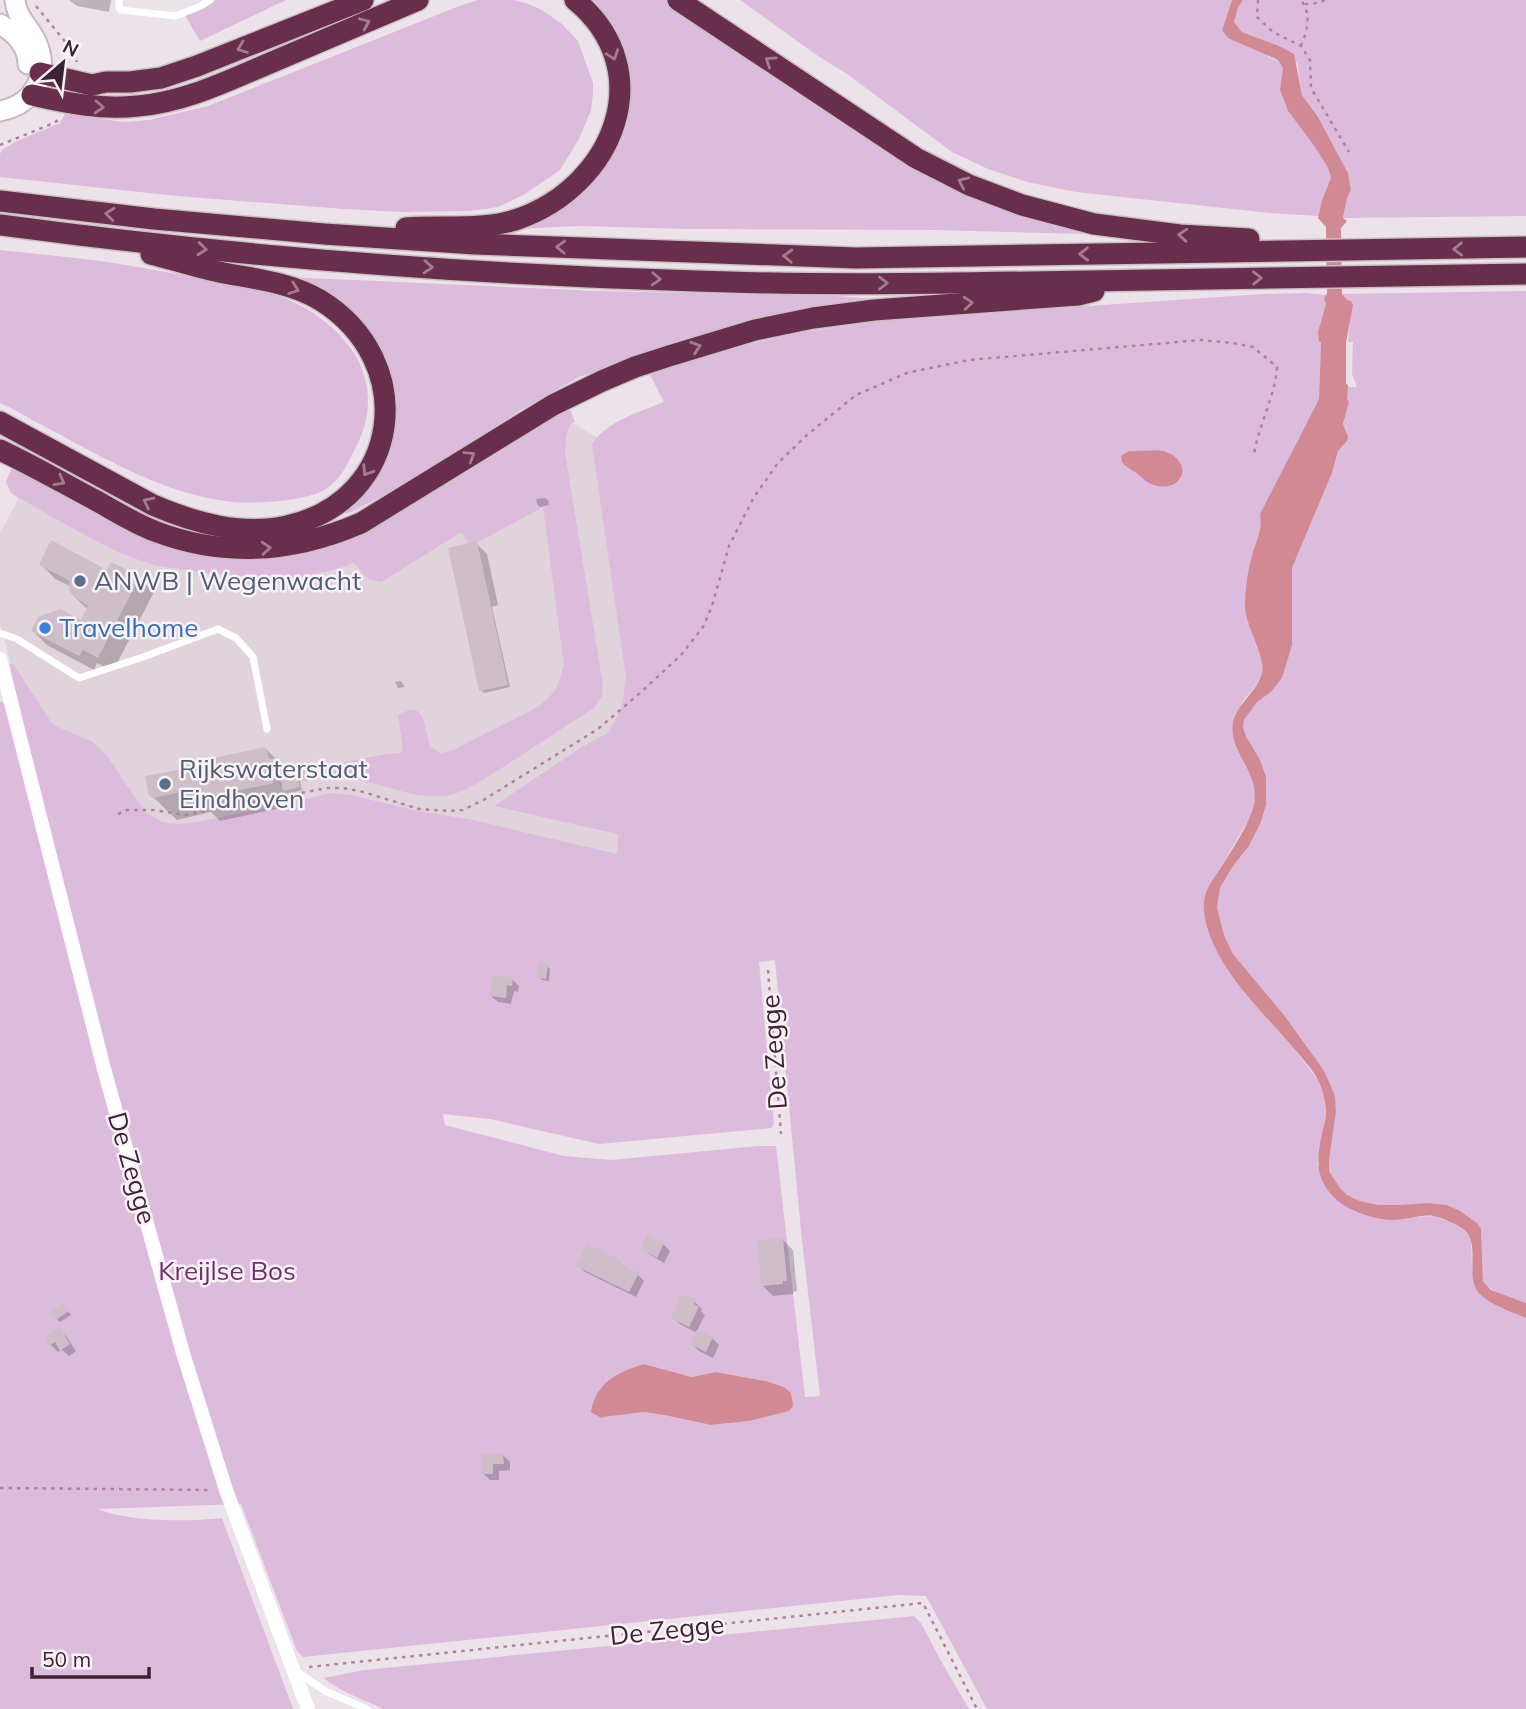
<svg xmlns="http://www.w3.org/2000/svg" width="1526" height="1709" font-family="Mulish,sans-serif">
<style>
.built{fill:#e0d3dc}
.green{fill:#dbd;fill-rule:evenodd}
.water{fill:#d18a93}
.shadow{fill:#0003}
.building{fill:#cdbec8}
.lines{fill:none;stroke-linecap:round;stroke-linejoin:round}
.secondary-casing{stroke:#ccb5c4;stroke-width:23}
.highway-casing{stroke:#c9c1c5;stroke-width:24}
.path{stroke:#b0829d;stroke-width:2.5;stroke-dasharray:3.5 5;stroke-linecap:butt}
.lane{stroke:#fff;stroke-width:7}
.street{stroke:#fff;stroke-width:14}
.secondary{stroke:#fff;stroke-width:19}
.highway{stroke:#692e4b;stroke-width:21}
.oneway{stroke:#a37c90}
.service-dot{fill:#5c6f8a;stroke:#f9f2f7;stroke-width:2.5}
.shop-dot{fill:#3f7fe0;stroke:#f9f2f7;stroke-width:2.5}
.labels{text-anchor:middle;stroke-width:5;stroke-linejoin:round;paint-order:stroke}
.service-label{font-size:26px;fill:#4e5e75;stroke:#f9f2f7;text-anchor:start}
.shop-label{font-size:26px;fill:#366cbe;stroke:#f9f2f7;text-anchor:start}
.street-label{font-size:26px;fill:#3d2231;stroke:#f9f2f7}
.park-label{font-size:26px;fill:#742c6c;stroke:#f9f2f7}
</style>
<rect width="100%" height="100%" fill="#ece2e9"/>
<path class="built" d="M565,419l39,22 35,188 -4,241 -502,6 -119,-201 -14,-50v-92l19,-35 23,-1 88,41 214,10z"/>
<g class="green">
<path d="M208,0h78l-86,41 -18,-31z"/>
<path d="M478,0h36l12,3 16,7 20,14 16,17 15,42v11l-2,16 -12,29 -19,31 -35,24 -27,13 -27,4 -69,1 -58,-3 -167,-13 -177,-19v-23l2,-4 13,-8 45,-19 7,-13 34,9 23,3 25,-2 59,-14 254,-101z"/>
<path d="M588,0h83l236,158 215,77 -187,-5 -249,-1 -106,-3 -66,3 28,-11 79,-103z"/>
<path d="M740,0h492l-10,30 58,33 3,5 -3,22 8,21 27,36 13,21 3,10 -9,22 -3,16 -49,-3 -194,-21 -49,-10 -39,-13 -36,-17 -105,-78 -29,-18z"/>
<path d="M1243,0h283v216l-183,2 4,-20 4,-8 -3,-17 -30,-56 -16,-22 -5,-32 -20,-18 -35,-13 -8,-10 4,-14z"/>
<path d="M0,250c42,5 85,8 126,15 25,4 49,9 73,13 38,7 79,13 111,33 52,33 75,83 44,140 -7,14 -14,29 -28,38 -18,12 -71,15 -93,13 -69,-7 -130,-45 -191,-77 -14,-7 -27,-16 -42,-22z"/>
<path d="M287,277l310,14 241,5 59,5 -132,18 -55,13 -131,45 -60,34 -98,64 -69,37 -33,9 65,-63 -6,-111 -20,-29z"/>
<path d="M1526,291v1012c-14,-6 -34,-9 -43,-22l-2,-52 -79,-24h-23l-19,-4 -13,-6 -7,-7 -11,-17v-11l7,-48 -13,-43 -39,-54 -51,-61 -9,-19 -5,-15 -2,-12 3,-20 13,-22 16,-20 12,-24 5,-17 -6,-45 -14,-24 -3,-9 1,-7 13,-18 14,-10 11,-14 10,-33v-77l40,-95 6,-22 9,-10 -1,-9 -3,-8 6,-22 -2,-3v-12h10l-5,-13 1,-32h-5c1,-17 5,-33 -6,-48z"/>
<path d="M1305,293l22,2 -3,4 3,4c-3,14 -9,25 -8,39h2l-2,57 -26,50 -31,78 -11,34 12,103 -1,10 -6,11 -14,17 -3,51 8,13 7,16 2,15 -4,17 -43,73 1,47 11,25 13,19 65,77 20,27 6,17 1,15 -9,50 23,38 74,15 20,-1 14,5 18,10 5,7 1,32 27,37 27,11v391h-539l-61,-113 -28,-1 -595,62 -6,-6 -56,-147 -143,5c31,13 90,13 124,9l71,191h-293v-1008l21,11 -12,-48h4l2,3 38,58 40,17 13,12 39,58 19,11 19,1 15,-2 134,-29 19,2 62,15 55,9 149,35 1,-20 -124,-28 88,-59 26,-14 14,-26 4,-29 -34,-234c15,-23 48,-32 72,-42l-16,-31 46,-14 103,-24 90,-13 376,-26zM775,960l27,280 18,156 -15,1 -29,-251h-18l-147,14 -47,-4 -119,-31 -2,-11 47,5 109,25 173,-16 2,-5 -15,-161zM644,1364l48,13 24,-5 50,9 18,6 7,6 -42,28 -38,4 -47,-10 -21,-3 -39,5z"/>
<path d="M569,407l6,15 -5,2 -4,13 -1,15 38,234 -1,10 -7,11c-27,18 -54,35 -81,53 -20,12 -47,34 -71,36 -33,3 -62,-14 -94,-18 -23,-2 -47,3 -69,8l-3,-10 109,-22 15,-1 2,-5 -5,-33c4,-2 12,-6 17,-5 9,2 13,29 15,37l11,6 10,-2 87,-44c18,-15 20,-19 26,-42l-21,-158 -72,39 -9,-13h-2l-79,49 -13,-3 -15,-17c-40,23 -133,14 -179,6 -9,-1 -18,-2 -26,-5 -45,-14 -88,-43 -129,-65l-8,-5 -5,-11 8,-20 156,80 191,-12 57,-30 98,-63z"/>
<path d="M914,1616l7,7 20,38 28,48h-586c-18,-9 -46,-19 -59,-31l40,-8z"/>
</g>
<g class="water">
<path d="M1232,0h11l-5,8 -4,14 8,10 35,13 17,9 8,41 16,22 30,56 3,17 -4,8 -4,20 4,3 -6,7 1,66 5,6 4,1 2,4 -7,37v42l2,1 -1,14 2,3 -6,22 5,13 -1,4 -9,10 -6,22 -40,95v77l-5,17 -5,16 -11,14 -14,10 -13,18 -1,7 3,9 14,24 6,17v28l-5,17 -12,24 -16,20 -13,22 -3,20 7,27 9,19 51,61 39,54 8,17 4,11 1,15 -7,48v11l11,17 7,7 13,6 19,4h23l25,-2 20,2 13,6 18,13 3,5 2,52 8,9 35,13v15c-14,-6 -42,-15 -50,-29 -9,-17 4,-49 -13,-60 -8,-5 -19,-11 -29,-13 -13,-2 -28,4 -42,4 -16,0 -42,-9 -54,-19 -23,-20 -22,-40 -16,-67 1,-7 4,-14 4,-21 0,-10 -3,-22 -7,-31 -7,-14 -19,-26 -29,-38 -29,-34 -66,-68 -81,-111 -3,-9 -6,-21 -5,-31 1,-12 9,-23 16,-33 10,-17 24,-36 31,-55 16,-39 -23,-58 -18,-91 4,-20 24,-31 29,-50 4,-16 -16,-46 -17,-66 0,-15 2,-33 6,-47 4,-18 12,-28 9,-46l59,-115 2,-57h-2l-1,-10 8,-28 -2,-5 3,-6 -1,-66 -8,-9 4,-18 9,-22 -3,-10 -13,-21 -27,-36 -8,-21 3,-22 -3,-5 -4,-4 -48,-21 -6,-8z"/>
<path d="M1129,451c11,1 25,-2 34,0 32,9 21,43 -9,34 -8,-2 -13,-9 -19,-13 -5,-3 -9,-5 -13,-10l-1,-6z"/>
<path d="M644,1364l48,13 24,-5 50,9 18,6 7,6 2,13 -4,5 -40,10 -38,4 -47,-10 -21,-3 -39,5 -3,1 -10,-6c5,-30 27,-40 53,-48z"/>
</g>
<g class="shadow">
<path d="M69,0h42l-2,12 -32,-6z"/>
<path d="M545,498l3,2 1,5 -9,2 -3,-3 -1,-5z"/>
<path d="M476,543l11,11 11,51 -6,2 18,80 -26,6 -3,-3z"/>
<path d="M41,564l67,8 4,-8 27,14 15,14 -41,79 -16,-8 -3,7 -47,-25 -14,-14 49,-9 6,-12 -16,-16 -2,-8 -15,-7z"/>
<path d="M401,681l4,6 -7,1 -3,-6z"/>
<path d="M266,749l22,22 1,4 4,4 4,-1 3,3 2,9 -10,3 3,12 -75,16 -9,-9 -34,8 -26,-25 33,-25z"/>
<path d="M547,966l3,3 -1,12 -7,-1 -3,-3z"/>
<path d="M512,979l7,7 -1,6 -4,-1 -3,13 -13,-2 -7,-6z"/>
<path d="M783,1240l10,10 4,41 -4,1v2l-20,2 -11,-11z"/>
<path d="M663,1244l7,7 -6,12 -15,-9 -6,-7z"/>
<path d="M620,1263l6,5 11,6 7,7 -8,16 -51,-25 -7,-7z"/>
<path d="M683,1296l12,6 7,7 -1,2 4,4 -8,16 15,7 7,7 -6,13 -14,-7 -7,-7 5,-11 -17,-9 -7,-7z"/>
<path d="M66,1309l5,6 -11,7 -3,-3z"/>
<path d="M59,1329l7,7 10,15 -7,5 -8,-7 -3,3 -7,-7z"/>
<path d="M503,1455l7,7v8l-11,1v9h-9l-7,-7z"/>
</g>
<g class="building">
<path d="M51,540l56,30 4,-8 29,14 -42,82 -15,-8 -4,6 -48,-25 7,-14 23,-8 20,11 7,-14 -17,-12 -3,-8 2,-5 -31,-16z"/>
<path d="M477,541l31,144 -29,6 -31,-143z"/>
<path d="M266,747l3,12 6,-1 2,12 -6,1 3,12 -77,16 -3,-10 -41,9 -4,-2 -4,-20 38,-7 2,-5z"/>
<path d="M298,776l2,11 -17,4 -2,-12z"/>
<path d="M538,963l10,1 -2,15 -9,-1z"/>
<path d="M493,974l20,4 -1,8 -5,-1 -1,13 -16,-2z"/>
<path d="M647,1234l17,9 -7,15 -16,-9z"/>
<path d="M783,1238l4,43h-4v3l-22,2 -4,-46z"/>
<path d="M587,1244l34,17 -1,3 19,9 -10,19 -53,-26z"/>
<path d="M682,1294l14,6 -2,4 5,3 -10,20 -18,-9z"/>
<path d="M64,1303l5,8 -13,9 -5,-8z"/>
<path d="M60,1327l10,17 -10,7 -5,-9 -6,4 -5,-9z"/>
<path d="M697,1329l16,8 -7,15 -16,-8z"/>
<path d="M503,1453l1,11h-11v10h-12v-20z"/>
</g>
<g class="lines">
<defs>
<g id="secondary">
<path d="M0,24c15,9 28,22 28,40"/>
<path d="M0,111c36,-7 51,-39 35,-72 -8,-15 -18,-21 -20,-39"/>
</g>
<g id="highway">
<path d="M678,0l238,158 53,27 53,20 72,19 86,11 69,4"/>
<path d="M40,73l52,12 14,-3h24l31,-4 36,-12 166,-66"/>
<path d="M32,95c35,8 70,15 106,11 47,-4 89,-25 132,-43 49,-21 98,-42 148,-63"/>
<path d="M0,201l154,18 170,15 151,10 381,14 670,-11"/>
<path d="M0,225c230,31 465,49 696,56 131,5 262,2 392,0 146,-2 292,-4 438,-7"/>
<path d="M406,228c37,-3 76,3 112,-9 95,-33 143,-148 57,-219"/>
<path d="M0,422l153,83c42,18 88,31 134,21 116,-26 132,-165 33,-226 -28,-17 -64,-21 -96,-27 -25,-5 -49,-13 -73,-19"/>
<path d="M0,450c32,15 63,33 95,50 20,11 40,24 62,32 69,26 137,20 204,-9l192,-118 49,-24 33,-14 34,-11 86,-26 58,-12 61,-8 204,-15 16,-4"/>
</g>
</defs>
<use href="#secondary" class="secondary-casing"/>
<use href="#highway" class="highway-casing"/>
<g class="path">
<path d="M1258,0l-1,17 16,15 28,14 9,14 1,28 38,64"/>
<path d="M1305,4h8l13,-4"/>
<path d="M36,6l36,44 5,12"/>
<path d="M1301,46c6,-15 11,-31 0,-46"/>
<path d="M0,145l54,-22 4,-3"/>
<path d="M118,814l9,-4h27l31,5 142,-27h15l18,3 59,18 30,2 14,-1 22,-11 113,-70 42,-36 41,-38 22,-28 9,-21 17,-60 25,-49 24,-34 29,-28 49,-40 51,-22 62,-13 232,-20 32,3 20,4 24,20c-2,30 -18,57 -23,87"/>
<path d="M768,970l13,164"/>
<path d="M0,1488l212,2"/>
<path d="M309,1667l614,-64 54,106"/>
</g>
<g class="lane">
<path d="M119,0v8l2,2 54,6 26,-10 9,-6"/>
<path d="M0,633l17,6 62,39 64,-21 75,-28 18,9 17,19 14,72"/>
<path d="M296,1671l29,20 42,18"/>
</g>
<path class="street" d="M0,659l104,410 79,284 43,137 82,219"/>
<use href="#secondary" class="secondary"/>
<use href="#highway" class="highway"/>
</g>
<defs><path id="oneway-chevron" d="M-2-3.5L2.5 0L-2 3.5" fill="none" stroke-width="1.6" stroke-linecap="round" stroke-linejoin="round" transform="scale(1.75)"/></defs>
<g class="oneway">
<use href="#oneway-chevron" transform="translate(365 23) rotate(-23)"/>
<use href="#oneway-chevron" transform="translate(242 48) rotate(159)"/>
<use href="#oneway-chevron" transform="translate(613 55) rotate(71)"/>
<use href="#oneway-chevron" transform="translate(770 61) rotate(-146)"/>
<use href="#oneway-chevron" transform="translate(99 107) rotate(3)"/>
<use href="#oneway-chevron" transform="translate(963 182) rotate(-155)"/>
<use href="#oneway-chevron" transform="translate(110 214) rotate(-174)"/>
<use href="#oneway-chevron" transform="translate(1183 235) rotate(-176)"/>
<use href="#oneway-chevron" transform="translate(561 247) rotate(-178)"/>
<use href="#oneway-chevron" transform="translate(202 249) rotate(6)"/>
<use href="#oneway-chevron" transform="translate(1458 249) rotate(179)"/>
<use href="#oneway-chevron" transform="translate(1084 254) rotate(179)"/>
<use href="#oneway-chevron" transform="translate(788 256) rotate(-178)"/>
<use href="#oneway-chevron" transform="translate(428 267) rotate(4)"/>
<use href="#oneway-chevron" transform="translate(1257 278) rotate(-1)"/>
<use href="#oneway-chevron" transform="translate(656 279) rotate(3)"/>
<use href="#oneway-chevron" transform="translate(883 283)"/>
<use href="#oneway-chevron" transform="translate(294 289) rotate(20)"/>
<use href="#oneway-chevron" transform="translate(968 303) rotate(-4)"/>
<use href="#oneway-chevron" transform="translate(696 347) rotate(-18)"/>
<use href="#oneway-chevron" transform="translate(470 456) rotate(-32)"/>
<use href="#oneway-chevron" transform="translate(367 471) rotate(123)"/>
<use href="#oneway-chevron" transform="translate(60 481) rotate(29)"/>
<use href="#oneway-chevron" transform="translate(148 502) rotate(-153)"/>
<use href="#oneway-chevron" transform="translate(266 548) rotate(-4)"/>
</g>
<g class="service-dot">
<circle cx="80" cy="581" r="7"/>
<circle cx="165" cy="784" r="7"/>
</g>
<circle class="shop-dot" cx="45" cy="628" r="7"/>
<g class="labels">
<g class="service-label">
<text x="94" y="590">ANWB | Wegenwacht</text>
<text x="179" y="778">Rijkswaterstaat<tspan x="179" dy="30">Eindhoven</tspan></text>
</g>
<g class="shop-label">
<text x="59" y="637">Travelhome</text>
</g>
<g class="street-label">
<text transform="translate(774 1052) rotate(-94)" y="9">De Zegge</text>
<text transform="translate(132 1168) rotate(74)" y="9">De Zegge</text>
<text transform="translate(667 1630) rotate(-6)" y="9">De Zegge</text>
</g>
<g class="park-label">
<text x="227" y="1280">Kreijlse Bos</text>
</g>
</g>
<g transform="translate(63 63) rotate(28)" stroke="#f9f2f7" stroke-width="5" paint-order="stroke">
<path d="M0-5L12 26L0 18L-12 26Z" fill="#3d2231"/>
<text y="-10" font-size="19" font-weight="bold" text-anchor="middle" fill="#3d2231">N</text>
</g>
<path d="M32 1667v10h117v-10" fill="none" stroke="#3d2231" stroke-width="3.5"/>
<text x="42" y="1667" font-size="21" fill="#3d2231" stroke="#f9f2f7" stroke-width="5" paint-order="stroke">50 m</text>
</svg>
